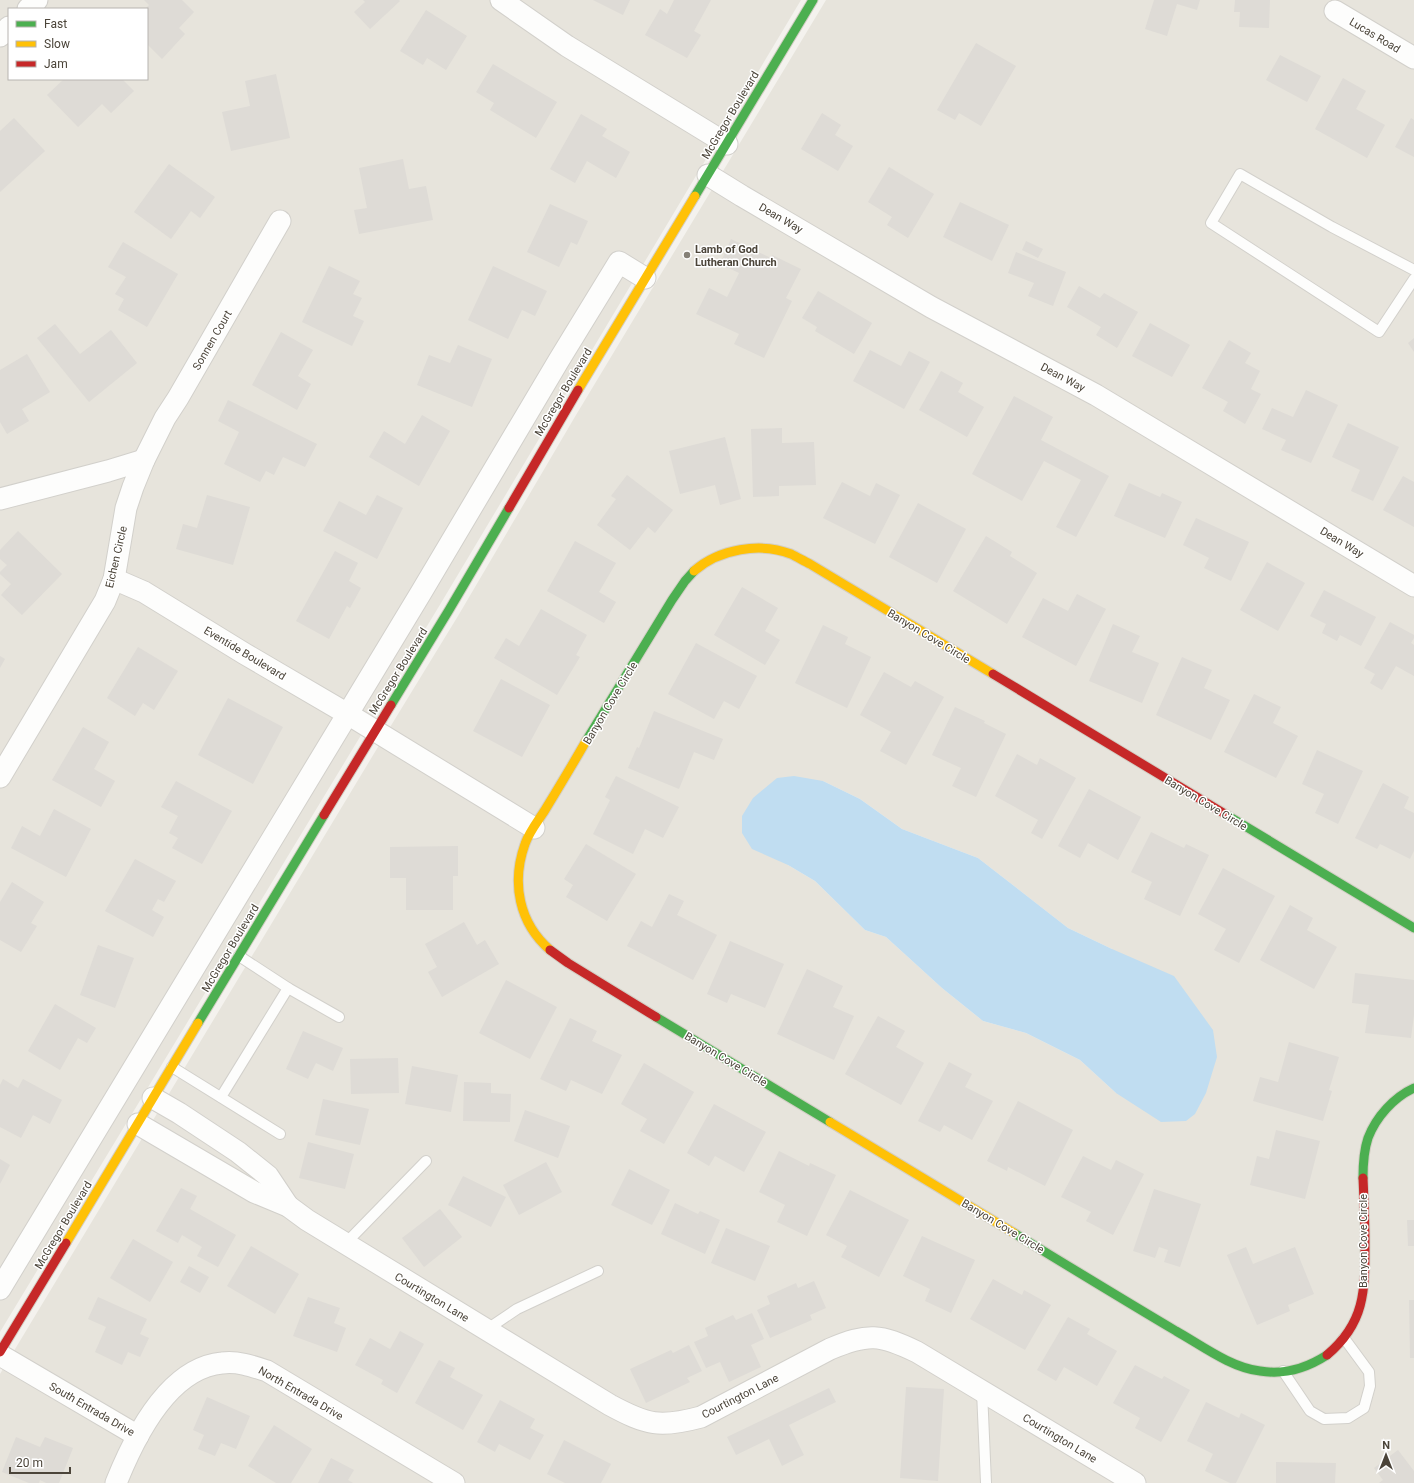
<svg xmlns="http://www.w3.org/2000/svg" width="1414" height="1483" font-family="Roboto,sans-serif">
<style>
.residential{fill:#e7e4dc;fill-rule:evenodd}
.water{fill:#c0ddf1}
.building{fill:#dedbd6}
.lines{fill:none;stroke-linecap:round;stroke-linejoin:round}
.lane-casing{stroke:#d2d0cb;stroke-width:12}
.street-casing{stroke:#d2d0cb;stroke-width:23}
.fast-casing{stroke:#d3cfc5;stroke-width:11}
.slow-casing{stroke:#d3cfc5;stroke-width:11}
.jam-casing{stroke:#d3cfc5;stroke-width:11}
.lane{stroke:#fdfdfc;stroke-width:10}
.street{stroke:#fdfdfc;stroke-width:21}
.fast{stroke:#4caf50;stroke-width:9}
.slow{stroke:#ffc107;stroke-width:9}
.jam{stroke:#c62828;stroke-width:9}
.poi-dot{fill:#868178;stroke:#fff;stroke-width:1.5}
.labels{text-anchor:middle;stroke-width:3;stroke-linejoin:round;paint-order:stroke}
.street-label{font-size:11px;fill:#4b4439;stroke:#fff}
.poi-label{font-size:11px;font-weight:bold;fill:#4b4439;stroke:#fff;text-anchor:start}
</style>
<rect width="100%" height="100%" fill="#f4f2ee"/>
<g class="residential">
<path d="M0,0h801l-360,603 -441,729zM9,9h138v70h-138z"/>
<path d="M826,0h588v1483h-1414v-109l384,-637 74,-121 118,-201zM823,781l37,18 42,30 76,29 90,70 44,21 4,144 -36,-33 -54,-27 -43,-12 -41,-33 -56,-51 -21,-7 -50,-49 -27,-16z"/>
</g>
<path class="water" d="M794,776l29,5 37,18 42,30 76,29 90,70 44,21 62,27 39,54 4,27 -11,36 -11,21 -9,7 -25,1 -45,-29 -36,-33 -54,-27 -43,-12 -41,-33 -56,-51 -21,-7 -50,-49 -27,-16 -36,-16 -10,-16v-17l11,-18 24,-20z"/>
<g class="building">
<path d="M144,0h38l12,12 -15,16 6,6 -23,25 -15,-15v-35h-2l4,-4z"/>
<path d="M363,0h36l1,1 -30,28 -16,-17 11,-10z"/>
<path d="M593,0h37l-7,15z"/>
<path d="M674,0h37l-17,31 7,4 -14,23 -42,-23 15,-26 7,5z"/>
<path d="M1154,0h46l-3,10 -20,-6 -10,32 -22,-7z"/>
<path d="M1235,0h35l-1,28 -30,-1 1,-15h-6z"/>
<path d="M426,10l41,26 -21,34 -19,-12 -4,7 -23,-14z"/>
<path d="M976,43l40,23 -35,60 -22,-13 -4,7 -18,-10z"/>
<path d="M1280,55l41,21 -14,26 -41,-22z"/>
<path d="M493,64l64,38 -21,36 -46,-28 4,-7 -18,-11z"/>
<path d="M276,74l14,64 -59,13 -9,-39 28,-6 -5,-25z"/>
<path d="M1343,78l23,13 -10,18 29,16 -18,33 -52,-29z"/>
<path d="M64,79h58l12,12 -23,22 -9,-9 -24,23 -31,-32z"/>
<path d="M822,113l19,12 -6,10 18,11 -15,25 -37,-22z"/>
<path d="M581,114l26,15 -5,7 28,16 -14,26 -29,-17 -12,22 -25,-14z"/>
<path d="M14,118l31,33 -45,41v-61z"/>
<path d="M1411,118l3,2v37l-19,-10z"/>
<path d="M403,159l6,30 17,-3 7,34 -74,14 -5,-24 13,-2 -8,-40z"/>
<path d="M169,164l46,33 -15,21 -9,-7 -20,28 -37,-27z"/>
<path d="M889,167l45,27 -26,44 -21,-13 5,-8 -24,-15z"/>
<path d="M960,202l49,23 -17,36 -49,-24z"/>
<path d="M550,204l38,17 -11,24 -6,-3 -12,25 -32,-15z"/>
<path d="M731,239l40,19 1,-3 29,14 -15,29 6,3 -28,57 -30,-14 5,-10 -43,-20 13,-26 18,9 12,-24 -19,-9z"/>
<path d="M1026,241l17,8 -5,9 -16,-8z"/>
<path d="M123,242l55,32 -31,53 -29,-17 6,-11 -9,-5 11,-17 -18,-10z"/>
<path d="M1016,252l50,20 -13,34 -25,-10 6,-13 -26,-10z"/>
<path d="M329,266l31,15 -7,13 9,4 -9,18 11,5 -12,25 -50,-24z"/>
<path d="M493,266l54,25 -12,25 -13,-6 -14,29 -40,-19z"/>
<path d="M1079,286l21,12 4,-5 34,19 -21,36 -21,-13 5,-8 -34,-20z"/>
<path d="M818,291l54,32 -18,31 -39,-23 2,-4 -15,-9z"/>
<path d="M1150,323l40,22 -18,32 -40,-21z"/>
<path d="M55,324l25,30 31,-24 26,33 -48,39 -52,-64z"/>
<path d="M281,332l32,18 -15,26 13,8 -14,26 -45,-25z"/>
<path d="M1414,338v14l-6,-9z"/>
<path d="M1229,340l22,13 -6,10 15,8 -9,18 10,5 -16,30 -22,-13 5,-9 -26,-14z"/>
<path d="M458,345l34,14 -20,48 -55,-22 12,-30 21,8z"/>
<path d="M870,350l31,16 8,-15 21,11 -26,47 -51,-28z"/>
<path d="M27,354l23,38 -28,17 7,12 -22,13 -7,-12v-52z"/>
<path d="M941,371l22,12 -5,9 26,15 -17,30 -48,-27z"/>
<path d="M1306,390l32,15 -27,58 -30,-13 5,-10 -24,-11 10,-21 21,9z"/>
<path d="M1014,396l39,21 -12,23 68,36 -33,61 -20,-10 25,-47 -37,-19 -22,40 -50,-27z"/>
<path d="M228,400l89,44 -12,23 -22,-10 -9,18 -8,-4 -6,11 -36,-18 15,-32 -21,-11z"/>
<path d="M422,415l28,16 -31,55 -50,-29 15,-26 21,13z"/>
<path d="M1348,423l51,24 -26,54 -22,-10 9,-21 -28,-13z"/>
<path d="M782,428v15l32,-1 2,43 -37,1v10l-26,1 -2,-68z"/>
<path d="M725,437l16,62 -21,6 -5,-20 -35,9 -11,-43z"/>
<path d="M627,475l46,35 -18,23 -7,-6 -18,23 -33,-25 19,-26 -5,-3z"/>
<path d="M1403,476l11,6v45l-31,-17z"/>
<path d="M842,482l28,14 6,-13 24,12 -25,49 -52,-26z"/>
<path d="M1129,483l31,14 2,-4 20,9 -17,36 -51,-22z"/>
<path d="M207,495l43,12 -17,58 -57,-16 7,-25 14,4z"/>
<path d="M377,495l26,13 -26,51 -54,-28 16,-30 27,14z"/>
<path d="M918,503l48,26 -29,54 -48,-26z"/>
<path d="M1196,518l53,24 -18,39 -27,-13 5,-10 -26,-13z"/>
<path d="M18,531l44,43 -40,41 -21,-20 10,-11 -11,-10v-2l7,-7 -7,-6v-9z"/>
<path d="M986,536l26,16 -2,4 27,17 -30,51 -54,-33z"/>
<path d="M575,541l41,22 -17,29 17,10 -12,21 -57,-32z"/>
<path d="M335,551l23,12 -9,18 12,7 -11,20 -3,-2 -18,33 -33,-18z"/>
<path d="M1267,562l38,21 -27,48 -38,-21z"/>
<path d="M742,587l36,21 -13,23 15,9 -15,25 -51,-30z"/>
<path d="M1324,590l52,27 -15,29 -21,-11 -3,6 -15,-8 4,-9 -16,-8z"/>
<path d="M1077,594l29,15 -30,57 -54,-29 21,-39 25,13z"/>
<path d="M541,609l46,26 -11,20 4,2 -23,38 -63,-37 12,-20 13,8z"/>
<path d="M1390,622l24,13v3l-3,5 3,2v31l-18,-10 -14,24 -12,-7 5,-9 -11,-6z"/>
<path d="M1113,624l27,12 -8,16 27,11 -17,40 -53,-22z"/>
<path d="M823,625l25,12 -3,7 26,13 -24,51 -52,-25z"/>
<path d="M696,643l61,33 -18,33 -15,-8 -10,18 -46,-25z"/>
<path d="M138,647l40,24 -24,39 -11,-7 -8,13 -28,-18z"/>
<path d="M0,656l5,3 -5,9z"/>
<path d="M1182,657l30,13 -8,18 26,12 -19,40 -55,-25z"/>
<path d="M884,672l27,15 4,-6 29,16 -38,68 -26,-14 11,-19 -31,-17z"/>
<path d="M501,679l49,26 -28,52 -49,-26z"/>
<path d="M1254,694l27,13 -8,16 25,13 -22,42 -52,-26z"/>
<path d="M228,698l55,29 -30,57 -55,-29z"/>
<path d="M955,707l30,14 -1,2 22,11 -30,63 -24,-11 9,-18 -29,-13z"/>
<path d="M654,711l69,28 -9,21 -20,-8 -15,37 -51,-21 9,-21 2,1z"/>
<path d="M83,727l26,15 -15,27 21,12 -14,26 -49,-27z"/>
<path d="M1317,750l46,21 -25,53 -23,-11 9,-19 -22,-10z"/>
<path d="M1017,754l20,11 3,-7 36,20 -34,61 -11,-6 7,-13 -43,-24z"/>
<path d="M616,776l63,31 -16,31 -18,-9 -12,25 -40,-20 17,-34 -5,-3z"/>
<path d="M176,781l56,30 -30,53 -30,-16 6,-10 -9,-5 9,-17 -17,-9z"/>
<path d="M1383,783l26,14 -5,11 10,5v38l-4,8 -30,-15 -3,5 -22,-11z"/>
<path d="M1089,789l52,28 -23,43 -30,-17 -8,15 -22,-12z"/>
<path d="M54,809l37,20 -25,48 -55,-29 11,-22 18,10z"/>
<path d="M1151,832l33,16 2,-4 23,11 -29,61 -36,-17 8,-17 -21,-10z"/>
<path d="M586,844l50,30 -29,47 -41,-24 7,-12 -9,-6z"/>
<path d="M458,846v30h-5v34h-47v-32h-16v-31z"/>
<path d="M135,859l41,22 -12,21 -6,-3 -6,11 12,7 -11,20 -48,-26z"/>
<path d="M1223,868l52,28 -36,67 -25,-13 12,-21 -28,-15z"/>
<path d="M12,882l32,20 -13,21 6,3 -16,26 -21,-12v-38z"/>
<path d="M669,894l15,7 -7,14 40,20 -24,45 -66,-34 14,-25 11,6z"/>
<path d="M1290,905l23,13 -6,12 30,17 -23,42 -54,-29z"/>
<path d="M464,922l13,23 8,-5 14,24 -57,33 -14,-25 9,-5 -12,-23z"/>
<path d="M730,941l54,23 -19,44 -34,-14 -4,9 -20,-9z"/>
<path d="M98,945l36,13 -19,50 -35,-13z"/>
<path d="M807,969l36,17 -10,21 21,9 -20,44 -57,-26z"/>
<path d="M1355,973l59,7v35l-3,23 -46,-5 4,-28 -17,-2z"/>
<path d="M506,980l51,27 -27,52 -51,-26z"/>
<path d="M55,1004l41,24 -9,15 -9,-5 -18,32 -32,-19z"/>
<path d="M878,1016l27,15 -9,16 28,16 -23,42 -56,-31z"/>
<path d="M570,1018l27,13 -5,10 30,14 -20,39 -31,-14 -5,11 -26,-12z"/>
<path d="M303,1031l40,17 -10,23 -17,-8 -8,16 -22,-10z"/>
<path d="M1289,1042l50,15 -10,33 3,1 -9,30 -70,-20 7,-24 18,5z"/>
<path d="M398,1058l1,35 -48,1 -1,-35z"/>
<path d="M949,1062l23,12 -7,13 28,14 -21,39 -28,-15 -4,7 -22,-11z"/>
<path d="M644,1063l50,29 -30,52 -24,-13 7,-12 -26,-15z"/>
<path d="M412,1066l46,9 -7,37 -46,-8z"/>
<path d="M3,1079l15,9 5,-9 39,21 -12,24 -17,-9 -12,23 -21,-11v-42z"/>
<path d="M464,1082l27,1v10l20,1 -1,28 -47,-1z"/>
<path d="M323,1099l46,10 -9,36 -45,-10z"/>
<path d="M1018,1101l55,29 -28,56 -37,-19 -1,4 -20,-10z"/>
<path d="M714,1104l52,28 -22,40 -29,-16 -6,10 -22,-13z"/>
<path d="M525,1110l45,16 -12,32 -44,-17z"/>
<path d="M1276,1130l44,11 -15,58 -55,-14 7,-29 12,3z"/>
<path d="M308,1142l46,12 -9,35 -46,-11z"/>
<path d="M779,1151l30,15 1,-3 26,12 -29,61 -30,-14 8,-17 -26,-13z"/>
<path d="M1083,1156l28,14 5,-10 28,14 -31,61 -27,-14 5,-9 -30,-15z"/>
<path d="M0,1159l10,6 -10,19z"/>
<path d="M546,1162l16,30 -43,23 -16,-30z"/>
<path d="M629,1169l41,21 -18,35 -41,-20z"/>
<path d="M463,1176l43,21 -15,30 -43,-22z"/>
<path d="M181,1188l16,8 -7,13 46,26 -18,32 -21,-11 5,-9 -20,-12 -4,8 -22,-12z"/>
<path d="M1154,1189l47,15 -21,63 -16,-5 4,-12 -9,-3 -4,11 -22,-7z"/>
<path d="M850,1190l59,30 -30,57 -38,-20 6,-11 -21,-11z"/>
<path d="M675,1203l23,11 2,-3 20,9 -15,34 -44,-20z"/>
<path d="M440,1209l22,28 -38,30 -22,-29z"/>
<path d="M1407,1220h7v26h-6z"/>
<path d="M726,1228l44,18 -15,35 -44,-18z"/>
<path d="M922,1236l53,24 -24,53 -26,-12 5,-12 -27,-13z"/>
<path d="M133,1239l40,23 -23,40 -40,-24z"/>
<path d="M251,1246l48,28 -24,40 -48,-28z"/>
<path d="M1246,1247l7,17 42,-17 19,47 -26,11 2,6 -33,14 -30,-70z"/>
<path d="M189,1266l20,11 -9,16 -20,-11z"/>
<path d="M993,1279l29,16 2,-5 27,15 -26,45 -55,-31z"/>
<path d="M814,1281l12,27 -16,7 2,5 -42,18 -13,-28 13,-6 -3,-8 29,-13 2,5z"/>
<path d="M98,1297l49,22 -7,15 9,4 -9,19 -12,-5 -6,13 -27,-13 11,-25 -18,-8z"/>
<path d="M308,1297l32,11 -6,15 12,5 -9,24 -44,-16z"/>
<path d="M1409,1300h5v58h-4z"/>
<path d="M752,1313l12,26 -13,6 10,22 -32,15 -9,-20 -14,6 -12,-26 14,-6 -3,-8 28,-13 3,5z"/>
<path d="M1068,1317l22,12 -3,5 30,17 -20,35 -33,-19 -8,14 -19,-11z"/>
<path d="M400,1331l24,13 -27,49 -16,-9 2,-4 -28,-15 15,-27 20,11z"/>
<path d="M689,1345l13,26 -15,7 3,4 -44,21 -16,-34 41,-19 2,3z"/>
<path d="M439,1360l16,8 -5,9 33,18 -20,35 -48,-27z"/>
<path d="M1135,1365l27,14 2,-3 26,14 -29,52 -26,-14 5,-10 -27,-15z"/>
<path d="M906,1387l38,2 -6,92 -38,-3z"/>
<path d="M829,1388l7,14 -47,23 15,30 -22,11 -13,-27 -33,16 -9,-18z"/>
<path d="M207,1397l43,19 -14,33 -15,-6 -6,13 -17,-7 6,-14 -11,-5z"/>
<path d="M500,1400l35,19 -5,9 14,7 -14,25 -31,-16 -4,8 -18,-10z"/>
<path d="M1206,1402l33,16 2,-5 24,12 -29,58h-6l-25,-12 8,-17 -26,-13z"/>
<path d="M274,1425l38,24 -21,34h-15l-28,-17z"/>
<path d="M16,1437l24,10 5,-10 28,11 -14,35h-13l-6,-3 -1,3h-10l-27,-11z"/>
<path d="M564,1440l47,24 -10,19h-36l-18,-9z"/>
<path d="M1398,1450l16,21v12h-35l4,-3 -9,-12z"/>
<path d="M331,1458l23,12 -6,10 5,3h-35z"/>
<path d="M1276,1462l60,1 -1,20h-59z"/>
</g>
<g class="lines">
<defs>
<g id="lane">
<path d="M1414,270l-82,-43 -92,-53 -29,49 168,109 35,-53"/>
<path d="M239,956l49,32 51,29"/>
<path d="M172,1067l108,67"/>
<path d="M221,1097l67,-109"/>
<path d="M345,1244l81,-83"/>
<path d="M486,1330l31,-21 81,-38"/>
<path d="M1283,1371l27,40 14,8 24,-1 16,-10 6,-22 -1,-14 -25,-34"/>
<path d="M982,1391l4,92"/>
</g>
<g id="street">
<path d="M501,0l66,46 160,98"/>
<path d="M28,9l9,-9"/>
<path d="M1335,11l79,47"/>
<path d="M0,36l9,-9"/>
<path d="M708,175l34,21 189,111 165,88 318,191"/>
<path d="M0,499l108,-28 36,-11"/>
<path d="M114,579l30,13 101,62 106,62 183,112"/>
<path d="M0,777l105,-176 9,-22 12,-71 7,-21 11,-27 21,-42 13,-20 102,-177"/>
<path d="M153,1098l26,15 59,39 30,24 20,30"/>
<path d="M138,1124l116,68 34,14 19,14 303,185c37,20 50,23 91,12l129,-68c38,-16 50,-15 87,3l218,131"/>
<path d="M0,1289l422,-698 137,-231 60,-98 26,16"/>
<path d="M0,1355l138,81"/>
<path d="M116,1483c18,-45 52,-115 106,-120 16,-2 30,3 45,8l187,112"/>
</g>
<g id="fast">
<path d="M695,196l118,-196"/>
<path d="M391,705l58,-95 60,-102"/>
<path d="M586,741l86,-141 13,-19 9,-10"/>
<path d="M1225,814l189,114"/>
<path d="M656,1017l174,105"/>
<path d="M198,1023l126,-208"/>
<path d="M1363,1178c0,-13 1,-28 5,-40 8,-21 26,-41 46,-50"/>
<path d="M1014,1233c54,33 108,66 162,98 25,14 55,37 84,40 24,4 47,-3 67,-16"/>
</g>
<g id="slow">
<path d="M578,390l117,-194"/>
<path d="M694,571c25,-22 66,-29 97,-17 6,3 13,7 19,10l183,110"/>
<path d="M550,950c-31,-27 -39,-67 -25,-106 4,-12 13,-23 20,-34 14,-23 28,-46 41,-69"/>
<path d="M830,1122l184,111"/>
<path d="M66,1243l132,-220"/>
</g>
<g id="jam">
<path d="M509,508l69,-118"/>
<path d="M993,674l232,140"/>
<path d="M324,815l67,-110"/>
<path d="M550,950l18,13 88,54"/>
<path d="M0,1352l66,-109"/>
<path d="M1327,1355c38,-32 38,-64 38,-110 0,-22 -1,-45 -2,-67"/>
</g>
</defs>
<use href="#lane" class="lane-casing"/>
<use href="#street" class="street-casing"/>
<use href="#fast" class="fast-casing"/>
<use href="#slow" class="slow-casing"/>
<use href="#jam" class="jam-casing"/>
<use href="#lane" class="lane"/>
<use href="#street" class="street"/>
<use href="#fast" class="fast"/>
<use href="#slow" class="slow"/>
<use href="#jam" class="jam"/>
</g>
<circle class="poi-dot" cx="687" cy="255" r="4"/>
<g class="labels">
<g class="street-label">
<text transform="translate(1375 35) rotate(31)" y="4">Lucas Road</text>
<text transform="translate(730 115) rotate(-59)" y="4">McGregor Boulevard</text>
<text transform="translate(781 218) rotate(30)" y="4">Dean Way</text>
<text transform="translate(212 340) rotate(-60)" y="4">Sonnen Court</text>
<text transform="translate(1063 377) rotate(28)" y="4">Dean Way</text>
<text transform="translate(563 392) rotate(-59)" y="4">McGregor Boulevard</text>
<text transform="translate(1342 542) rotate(31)" y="4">Dean Way</text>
<text transform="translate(116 557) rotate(-77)" y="4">Eichen Circle</text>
<text transform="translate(929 636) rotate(31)" y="4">Banyon Cove Circle</text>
<text transform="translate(245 653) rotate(31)" y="4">Eventide Boulevard</text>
<text transform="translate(398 671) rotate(-58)" y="4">McGregor Boulevard</text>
<text transform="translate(610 703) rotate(-59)" y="4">Banyon Cove Circle</text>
<text transform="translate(1206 803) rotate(31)" y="4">Banyon Cove Circle</text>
<text transform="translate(230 948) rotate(-59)" y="4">McGregor Boulevard</text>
<text transform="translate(726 1059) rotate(31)" y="4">Banyon Cove Circle</text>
<text transform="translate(63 1225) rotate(-59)" y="4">McGregor Boulevard</text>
<text transform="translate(1003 1226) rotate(31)" y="4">Banyon Cove Circle</text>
<text transform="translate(1363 1241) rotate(-90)" y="4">Banyon Cove Circle</text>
<text transform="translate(432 1297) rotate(31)" y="4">Courtington Lane</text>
<text transform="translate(301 1393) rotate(30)" y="4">North Entrada Drive</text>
<text transform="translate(740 1396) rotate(-27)" y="4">Courtington Lane</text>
<text transform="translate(92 1409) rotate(30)" y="4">South Entrada Drive</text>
<text transform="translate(1060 1438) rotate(31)" y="4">Courtington Lane</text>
</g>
<g class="poi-label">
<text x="695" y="253">Lamb of God<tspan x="695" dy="13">Lutheran Church</tspan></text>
</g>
</g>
<rect x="8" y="8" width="140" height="72" fill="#ffffff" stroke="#b7b4b0"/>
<rect x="16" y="21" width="20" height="6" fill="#4caf50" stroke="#b7b4b0"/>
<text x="44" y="28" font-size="12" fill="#4b4439">Fast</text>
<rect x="16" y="41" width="20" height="6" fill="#ffc107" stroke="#b7b4b0"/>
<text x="44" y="48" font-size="12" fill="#4b4439">Slow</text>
<rect x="16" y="61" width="20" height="6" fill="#c62828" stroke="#b7b4b0"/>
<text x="44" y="68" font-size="12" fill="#4b4439">Jam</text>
<g transform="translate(1386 1455)" stroke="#ffffff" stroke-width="3" paint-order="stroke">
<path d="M0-3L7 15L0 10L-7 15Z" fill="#4b4439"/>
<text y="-6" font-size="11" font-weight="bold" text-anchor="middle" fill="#4b4439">N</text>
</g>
<path d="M10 1467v6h60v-6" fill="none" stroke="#4b4439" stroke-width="2"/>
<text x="16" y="1467" font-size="12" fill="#4b4439" stroke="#ffffff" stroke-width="3" paint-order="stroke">20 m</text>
</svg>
